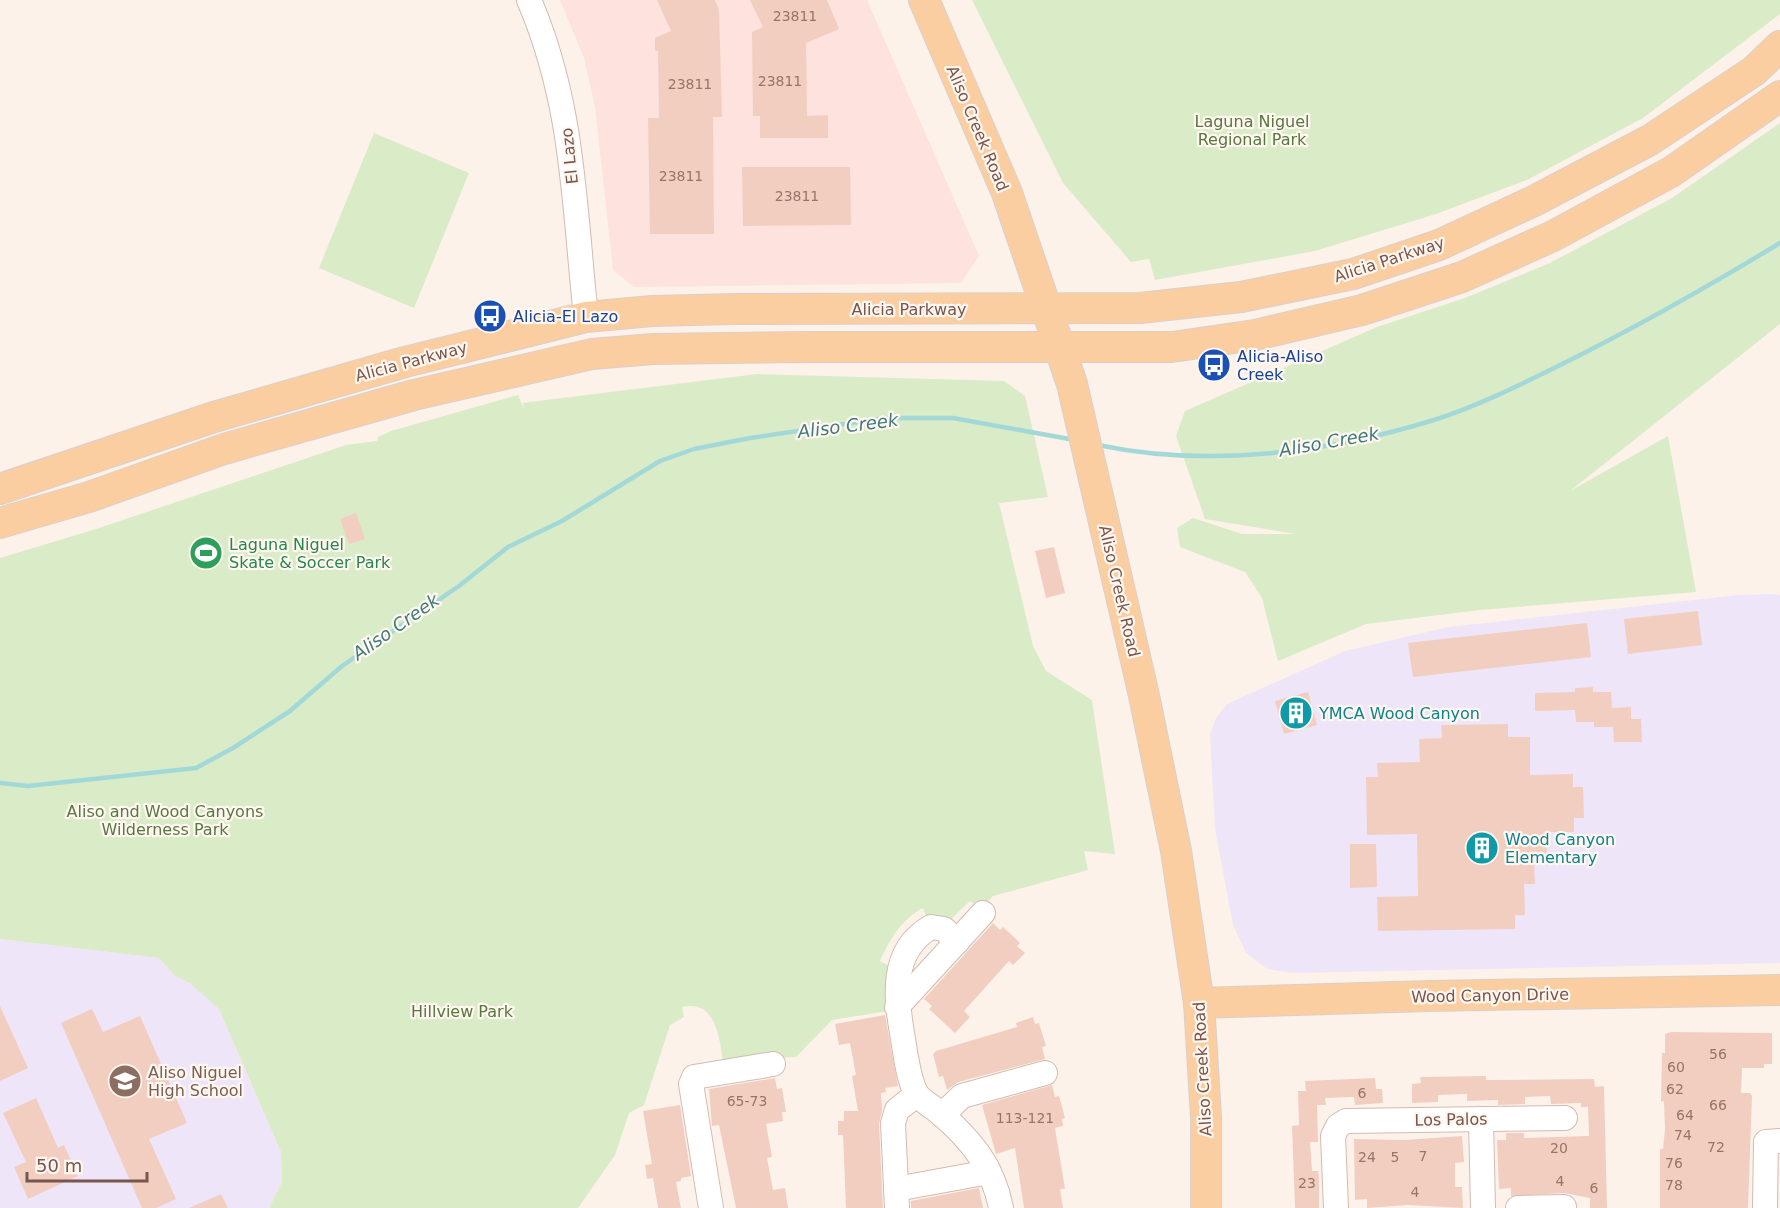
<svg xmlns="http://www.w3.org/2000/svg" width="1780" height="1208" font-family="'DejaVu Sans',sans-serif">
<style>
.commercial{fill:#fde2dd}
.education{fill:#efe5f9}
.green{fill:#daebc7}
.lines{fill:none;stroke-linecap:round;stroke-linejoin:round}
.stream{stroke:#a3d8d9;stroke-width:4.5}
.building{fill:#f2cec0}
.minor-casing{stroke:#d2bbb1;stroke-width:26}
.major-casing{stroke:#d9d0cd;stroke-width:32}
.minor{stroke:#fff;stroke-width:24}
.major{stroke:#fbcea2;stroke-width:30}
.labels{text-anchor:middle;stroke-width:4.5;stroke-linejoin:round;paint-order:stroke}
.number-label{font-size:14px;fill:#967469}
.park-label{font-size:16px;fill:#587841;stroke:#fff7f0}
.street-label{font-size:16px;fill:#78564c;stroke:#fff7f0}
.transit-label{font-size:16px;fill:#164399;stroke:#fff7f0;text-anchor:start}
.leisure-label{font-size:16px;fill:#27864d;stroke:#fff7f0;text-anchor:start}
.culture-label{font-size:16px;fill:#0d838f;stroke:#fff7f0;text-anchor:start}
.education-label{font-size:16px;fill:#785e54;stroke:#fff7f0;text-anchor:start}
.water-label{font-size:18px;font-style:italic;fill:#3f7b7d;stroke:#fff7f0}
</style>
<rect width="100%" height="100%" fill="#fdf2e9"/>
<path class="commercial" d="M560,0h307l112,256 -18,27 -327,4 -21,-17 -18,-163 -11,-49z"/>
<g class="education">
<path d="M1772,594l8,1v368l-488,10 -25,-4 -21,-16 -13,-28 -18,-96 -5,-95 6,-16 11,-14 118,-53 104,-24 289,-32z"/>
<path d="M0,939l159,19 16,18 16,8 18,14 10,11 62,143 1,30 -13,26h-269z"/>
</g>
<g class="green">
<path d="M972,0h808v14l-137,104 -116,62 -91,34 -121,37 -160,29 -6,-21 -18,3 -68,-79z"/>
<path d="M1780,123v201l-210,167 98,-55 28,156 -216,18 -114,14 -88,37 -16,-63 -17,-26 -65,-25 -3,-19 16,-10 49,16h54l-91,-15 -29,-83 9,-25 192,-84 88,-29 85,-35 122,-65z"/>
<path d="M374,133l95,40 -55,135 -95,-40z"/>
<path d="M757,374l247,7 21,15 23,101 -49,6 34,143 13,25 46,29 23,154 -31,-3 4,19 -95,26 -12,12 -11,-7 -22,21 -21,-3 -4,-11c-22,12 -33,31 -43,53l10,5 -2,45 -56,9 -36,37 -73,4c-4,-24 -7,-62 -41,-54l2,10 -14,8 -26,80 -15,8 -14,42 -37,53h-309l13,-26 -1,-30 -62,-143 -28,-25 -16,-8 -16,-18 -159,-19v-381l96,-29 250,-84 31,-4 1,-4 13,-6 127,-36 6,14 -1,-6 15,-2z"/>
</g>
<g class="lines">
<g class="stream">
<path d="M1098,445c109,23 229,8 336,-25 44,-14 86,-35 128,-56 75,-37 147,-78 218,-121"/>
<path d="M0,783l28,3 168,-18 37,-20 57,-37 52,-45 117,-80 49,-39 54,-26 98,-60 34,-12 56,-11 135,-20h68l122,22"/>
</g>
</g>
<g class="building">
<path d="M657,0h58l4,10 3,107h-9l1,117h-64l-2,-116h11l-1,-67h-3v-13l16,-7z"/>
<path d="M750,0h77l12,29 -33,14 1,73 21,-1v23h-68v-22h-7l-1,-84 11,-5z"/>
<path d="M742,167h108l1,58 -108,1z"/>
<path d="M356,513l9,26 -16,5 -9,-25z"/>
<path d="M1054,547l11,46 -19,5 -11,-47z"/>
<path d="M1698,611l4,34 -74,9 -4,-35z"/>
<path d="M1587,623l4,34 -178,20 -5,-34z"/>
<path d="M1593,687v5h18l1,16 19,-1v12h10l1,23h-28l-1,-15h-19v-5h-18l-1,-12 -40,1v-18l40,-1v-4z"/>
<path d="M1308,692l9,33 -33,9 -9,-33z"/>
<path d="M1508,724v13h22v38l43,-1v13h10l1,31h-10v14h-28l1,30h-13l1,22h-11l1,31h-10v14l-137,2 -1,-34 41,-1 -1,-62 -50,1 -1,-58h12l-1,-14 43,-1 -1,-23 23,-1 -1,-13z"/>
<path d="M1350,844h26l1,43 -27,1z"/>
<path d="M993,923l7,7 3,-3 17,16 -3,3 8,7 -12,12 -4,-4 -45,50 6,6 -15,16 -26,-24 3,-3 -8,-7z"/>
<path d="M0,1006l28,62 -28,13z"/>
<path d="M92,1009l11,23 37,-16 47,107 -38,16 27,60 -20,9h-14l-81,-185z"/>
<path d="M885,1015l13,71 -13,2 1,4 -5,1 1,17 -3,14 4,84h-37l-3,-73h-5v-14h6v-10h14l-6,-35 4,-1 -6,-32 -11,2 -4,-21z"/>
<path d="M1033,1017l2,7 4,-1 7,23 -4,1 3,12 -87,23 -11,8 -4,-14 -4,1 -6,-23 3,-3 81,-24 -1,-4z"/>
<path d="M1671,1032l101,1v31h-8v4h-22l-1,25h9l2,3 -4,112h-88v-59h3l2,-20 -1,-28 -3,1 1,-49h3v-19z"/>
<path d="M1486,1076v4l108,-1 1,8 9,-1 3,122h-17v-10l-26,-5 -53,3v-8l-12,1 -2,-49h9v-7h18v5l65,-2 -1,-29h-7v-4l-30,1 -1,-8 -25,1v7l-27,1v-5l-31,1v-7l-29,1v7l-26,1v-19l9,-1 -1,-6z"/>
<path d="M775,1078l2,11 5,-1 4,24h-4l1,9 -17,3 6,33 -5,1 6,32 12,-2 3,20h-52l-17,-83 -7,1 -3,-37z"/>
<path d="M1375,1078l1,11h6l1,14 -28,2 -1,-8 -29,1 1,7h-9l1,37h-8l2,29h6l1,5v32h-24l-3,-82 7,-1 -1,-34h8l-1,-10z"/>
<path d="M1052,1085l3,12 4,-1 6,22 -3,1 1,7 -8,2 10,61h-5l3,19h-39l-9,-60 -19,6 -14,-49z"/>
<path d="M36,1098l22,50 6,-3 14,31 -50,23 -14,-32 12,-5 -23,-49z"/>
<path d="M680,1105l11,71 -10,2v3l-5,1 5,26h-23l-5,-30 -6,1 -2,-14 7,-1 -9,-53z"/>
<path d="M1462,1136l2,26 -9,1v24h7l1,21 -55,-3 -41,3v-9l-12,1 -1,-61 50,1z"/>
<path d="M979,1188l4,20h-72v-7z"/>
<path d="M221,1194l7,14h-39z"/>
</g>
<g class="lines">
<defs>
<g id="minor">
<path d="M529,0c45,104 45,206 57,317"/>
<path d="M957,942l-13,-13 -13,-2c-42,24 -35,72 -28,112 3,17 5,38 13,54 4,7 17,14 24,20 31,27 53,53 61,95"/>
<path d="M897,1007l86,-94"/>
<path d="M942,1115l20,-19 83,-23"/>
<path d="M1481,1119l2,89"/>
<path d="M896,1189l93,-17"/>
<path d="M711,1208l-20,-124 3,-7 79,-13"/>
<path d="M897,1208l-4,-85 4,-13 19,-15"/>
<path d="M1336,1208l-3,-72 5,-10 8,-5 219,-3"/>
<path d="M1518,1208l46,-1"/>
<path d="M1765,1208l1,-66 14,-1"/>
</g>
<g id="major">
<path d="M924,0l83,193 65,191 71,307 33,160 23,152 7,114v91"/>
<path d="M0,489l214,-72 191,-55 181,-45 66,-6 83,-2 405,-1 101,-11 112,-23 86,-29 95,-44 116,-61 104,-69 26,-25"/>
<path d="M0,523l89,-26 135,-48 190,-54 178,-41 61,-5 154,-2h365l83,-12 107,-25 100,-33 91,-41 118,-64 109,-76"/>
<path d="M1199,1003l231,-7 350,-6"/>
</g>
</defs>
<use href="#minor" class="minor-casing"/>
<use href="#major" class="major-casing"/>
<use href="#minor" class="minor"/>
<use href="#major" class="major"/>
</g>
<defs>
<symbol id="bus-disc" viewBox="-11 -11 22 22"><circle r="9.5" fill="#1a4fb4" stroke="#fff7f0"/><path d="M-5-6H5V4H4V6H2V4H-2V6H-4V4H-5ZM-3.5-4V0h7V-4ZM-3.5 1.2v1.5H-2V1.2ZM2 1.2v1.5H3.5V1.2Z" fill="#fff"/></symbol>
<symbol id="stadium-disc" viewBox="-11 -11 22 22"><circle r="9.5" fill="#2e9e5b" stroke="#fff7f0"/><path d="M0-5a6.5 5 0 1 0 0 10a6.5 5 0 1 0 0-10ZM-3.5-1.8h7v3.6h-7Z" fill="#fff"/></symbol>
<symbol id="building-disc" viewBox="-11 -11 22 22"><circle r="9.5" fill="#0f9aa8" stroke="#fff7f0"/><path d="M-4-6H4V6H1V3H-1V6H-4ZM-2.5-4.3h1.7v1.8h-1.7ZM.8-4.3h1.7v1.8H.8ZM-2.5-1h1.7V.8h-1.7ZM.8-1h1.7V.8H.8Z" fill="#fff"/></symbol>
<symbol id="school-disc" viewBox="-11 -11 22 22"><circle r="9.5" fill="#8d6e63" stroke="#fff7f0"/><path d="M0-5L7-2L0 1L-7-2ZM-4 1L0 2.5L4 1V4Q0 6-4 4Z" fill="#fff"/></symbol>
</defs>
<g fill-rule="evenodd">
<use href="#bus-disc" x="471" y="297" width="38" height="38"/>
<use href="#bus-disc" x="1195" y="346" width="38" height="38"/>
<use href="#stadium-disc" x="187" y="534" width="38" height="38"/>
<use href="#building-disc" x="1277" y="694" width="38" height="38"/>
<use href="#building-disc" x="1463" y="829" width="38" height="38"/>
<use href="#school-disc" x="106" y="1062" width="38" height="38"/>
</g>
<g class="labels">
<g class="number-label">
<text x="795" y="21">23811</text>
<text x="780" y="86">23811</text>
<text x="690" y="89">23811</text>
<text x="681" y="181">23811</text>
<text x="797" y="201">23811</text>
<text x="1718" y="1059">56</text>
<text x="1676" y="1072">60</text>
<text x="1675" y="1094">62</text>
<text x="1362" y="1098">6</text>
<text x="747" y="1106">65-73</text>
<text x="1718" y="1110">66</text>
<text x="1685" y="1120">64</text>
<text x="1025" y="1123">113-121</text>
<text x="1683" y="1140">74</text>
<text x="1716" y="1152">72</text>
<text x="1559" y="1153">20</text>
<text x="1423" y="1161">7</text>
<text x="1367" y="1162">24</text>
<text x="1395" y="1162">5</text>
<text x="1674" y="1168">76</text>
<text x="1560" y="1186">4</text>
<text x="1307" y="1188">23</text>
<text x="1674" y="1190">78</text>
<text x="1594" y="1193">6</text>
<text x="1415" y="1197">4</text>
</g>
<g class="park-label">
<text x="1252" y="127">Laguna Niguel<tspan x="1252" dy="18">Regional Park</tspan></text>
<text x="165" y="817">Aliso and Wood Canyons<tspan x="165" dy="18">Wilderness Park</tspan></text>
<text x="462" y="1017">Hillview Park</text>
</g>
<g class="street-label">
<text transform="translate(978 128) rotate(67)" y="6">Aliso Creek Road</text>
<text transform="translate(569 156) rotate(-96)" y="6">El Lazo</text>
<text transform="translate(1389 259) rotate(-18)" y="6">Alicia Parkway</text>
<text x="909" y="315">Alicia Parkway</text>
<text transform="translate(411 361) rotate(-15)" y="6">Alicia Parkway</text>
<text transform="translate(1120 591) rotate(77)" y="6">Aliso Creek Road</text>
<text transform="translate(1490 995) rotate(-1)" y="6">Wood Canyon Drive</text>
<text transform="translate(1202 1069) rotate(-93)" y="6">Aliso Creek Road</text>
<text transform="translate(1451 1119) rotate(-1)" y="6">Los Palos</text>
</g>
<g class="transit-label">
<text x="513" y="322">Alicia-El Lazo</text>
<text x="1237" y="362">Alicia-Aliso<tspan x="1237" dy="18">Creek</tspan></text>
</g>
<g class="leisure-label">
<text x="229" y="550">Laguna Niguel<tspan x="229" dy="18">Skate &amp; Soccer Park</tspan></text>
</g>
<g class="culture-label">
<text x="1319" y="719">YMCA Wood Canyon</text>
<text x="1505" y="845">Wood Canyon<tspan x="1505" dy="18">Elementary</tspan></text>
</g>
<g class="education-label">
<text x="148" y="1078">Aliso Niguel<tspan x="148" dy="18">High School</tspan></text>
</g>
<g class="water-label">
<text transform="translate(848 426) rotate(-7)" y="6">Aliso Creek</text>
<text transform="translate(1329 442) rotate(-10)" y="6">Aliso Creek</text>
<text transform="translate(396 627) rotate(-35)" y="6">Aliso Creek</text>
</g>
</g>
<path d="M27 1172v9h120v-9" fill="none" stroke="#78564c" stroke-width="3"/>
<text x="36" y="1172" font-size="18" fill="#78564c" stroke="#fff7f0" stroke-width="4.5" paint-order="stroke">50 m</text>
</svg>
